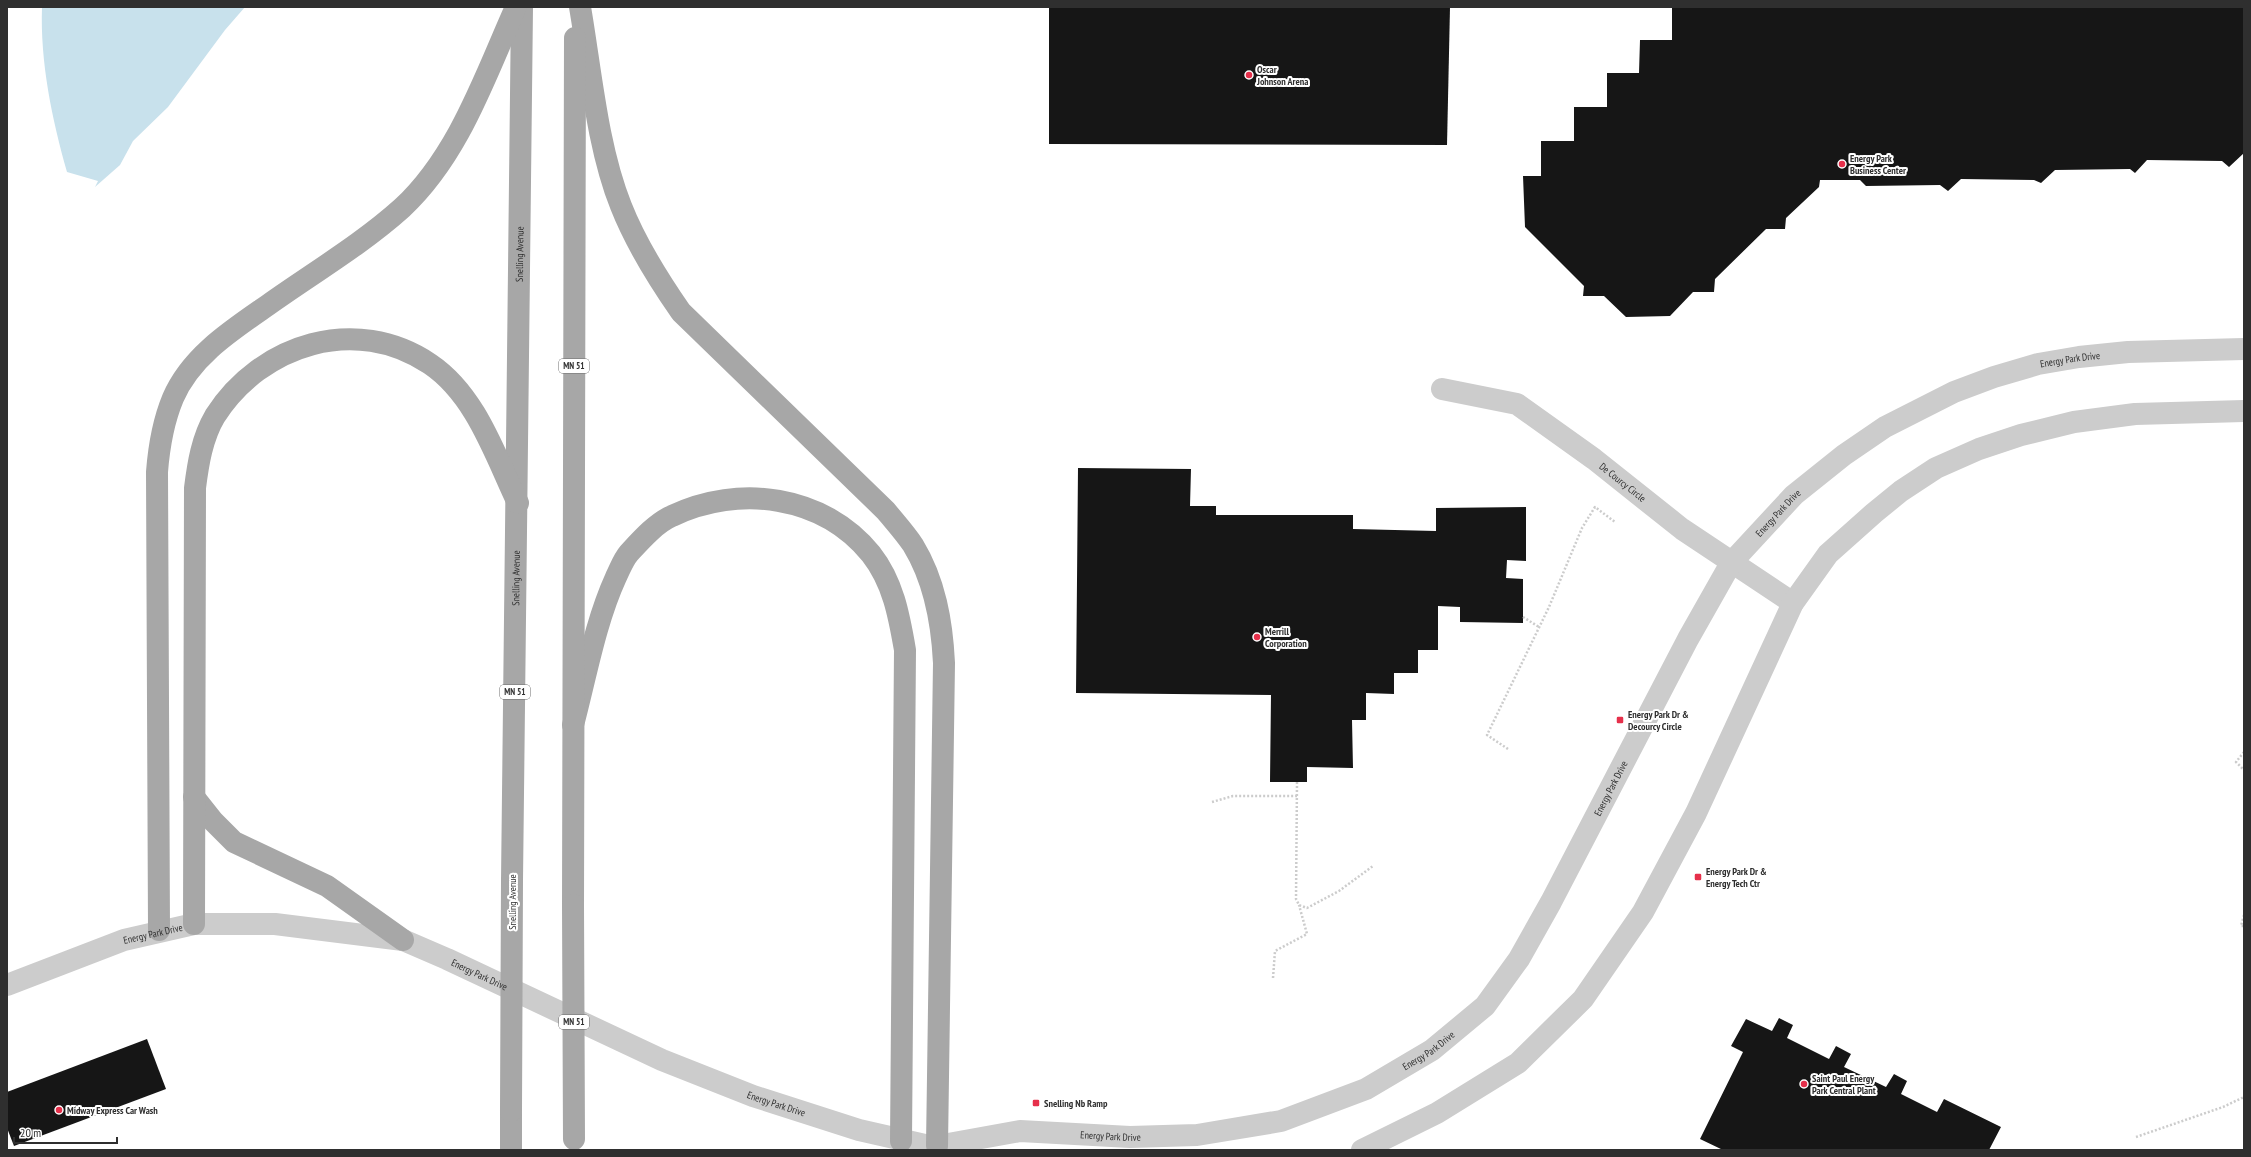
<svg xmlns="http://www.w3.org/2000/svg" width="2251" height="1157" font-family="'PT Sans Narrow',sans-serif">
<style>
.water{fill:#c8e1ec}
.building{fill:#161616}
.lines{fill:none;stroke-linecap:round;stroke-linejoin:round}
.path{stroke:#ccc;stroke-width:2.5;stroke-dasharray:2 2;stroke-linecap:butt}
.minor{stroke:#ccc;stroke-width:22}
.major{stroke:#a7a7a7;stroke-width:22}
.major-bridge{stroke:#a7a7a7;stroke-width:22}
.poi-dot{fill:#e6304b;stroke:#fff;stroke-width:1.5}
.labels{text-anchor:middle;stroke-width:4;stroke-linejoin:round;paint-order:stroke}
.shield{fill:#fff;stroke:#6d6d6d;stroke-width:1}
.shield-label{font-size:9px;font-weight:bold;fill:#2f2f2f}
.poi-label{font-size:10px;font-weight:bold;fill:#2f2f2f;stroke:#fff;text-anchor:start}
.street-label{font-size:10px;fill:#2f2f2f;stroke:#fff}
</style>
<rect width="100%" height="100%" fill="#fff"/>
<path class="water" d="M42,7h203l-20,23 -57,77 -35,34 -13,24 -25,22 3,-6 -31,-9c-15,-53 -27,-110 -25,-165z"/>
<g class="building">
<path d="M1049,7h401l-3,138 -398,-1z"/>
<path d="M1672,7h572v146l-15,14 -7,-6 -75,-1 -12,13 -5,-4 -75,1 -14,13 -7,-3 -73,-1 -13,12 -8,-6 -74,1 -6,-6h-40l-1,7 -33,31 -1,11h-19l-51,50 -1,13h-21l-23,24 -44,1 -22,-21h-21l1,-10 -59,-59 -2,-51h18v-35h33v-34h33v-34h32l1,-33h32z"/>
<path d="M1078,468l113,1 -1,37h26v9h137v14l83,2v-23l90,-1v54l-19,-1 -1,18 17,1v44l-63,-1v-15l-22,-1v44h-20v23h-24v21l-28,-1v27h-14l1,48 -46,-1v15h-37l1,-87 -195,-2z"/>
<path d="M1779,1018l14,7 -6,13 42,21 7,-13 15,8 -7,13 42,20 8,-13 13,7 -6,13 36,18 7,-13 57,28 -12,23h-266l-23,-11 43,-87 -12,-6 15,-27 26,12z"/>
<path d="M147,1039l19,50 -152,57 -7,-18v-36z"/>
</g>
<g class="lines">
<g class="path">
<path d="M1523,617l16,10"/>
<path d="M1508,749l-21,-14 62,-128 33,-79 13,-21 20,15"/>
<path d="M2244,752l-8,10 8,8"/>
<path d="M1297,782l-1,117 3,6 8,3 32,-17 34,-25"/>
<path d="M1212,802l21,-6h64"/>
<path d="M2244,915l-3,11h3"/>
<path d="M1273,978l2,-27 32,-17 -8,-29"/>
<path d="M2136,1137l87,-30 21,-10"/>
</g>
<g class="minor">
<path id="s1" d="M1442,389l75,15 77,55 88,70 111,74"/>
<path id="s2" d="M7,985l117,-45 70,-16h81l128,16 44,19 215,101 91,36 106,34 88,20"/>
<path id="s3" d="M937,1146l83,-15 110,6 67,-2 84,-14 85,-32 66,-39 53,-44 34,-47 32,-57 137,-263 43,-76 63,-68 50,-40 41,-28 69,-35 40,-15 44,-13 41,-7 49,-5 116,-3"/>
<path d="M1362,1150l75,-37 81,-50 65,-64 60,-87 53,-99 97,-210 35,-49 46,-41 27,-22 35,-23 43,-19 42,-14 53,-13 61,-8 109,-3"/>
</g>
<g class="major">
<path d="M580,7c11,64 17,139 41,199 15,38 37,73 60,106l205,199c9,11 19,22 27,34 22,36 29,77 31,118l-7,483"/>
<path d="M573,725c13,-49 22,-102 43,-148 4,-8 7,-17 13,-24 12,-13 27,-30 43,-37 67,-32 151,-21 199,38 22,28 28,61 34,96l-4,491"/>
<path d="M194,797l19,24 21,21 93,44 76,54"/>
<path id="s4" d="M512,881l10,-874"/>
<path d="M573,905l2,-867"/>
<path d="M194,924l1,-436c3,-24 7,-50 20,-72 46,-72 141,-102 215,-52 46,31 65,91 88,139"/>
<path d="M159,930l-2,-458c2,-26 6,-50 16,-74 18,-42 59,-68 95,-93 45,-32 94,-61 134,-97 57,-53 83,-132 114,-201"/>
<path d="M511,1111v39"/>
</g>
<g class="major-bridge">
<path d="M573,905l1,234"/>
<path d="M511,1111l1,-230"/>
</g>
</g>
<g class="poi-dot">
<circle cx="1249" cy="75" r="4"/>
<circle cx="1842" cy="164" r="4"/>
<circle cx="1257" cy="637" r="4"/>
<rect x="1616" y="716" width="8" height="8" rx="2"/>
<rect x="1694" y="873" width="8" height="8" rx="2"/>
<circle cx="1804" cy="1084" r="4"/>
<rect x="1032" y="1099" width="8" height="8" rx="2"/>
<circle cx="59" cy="1110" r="4"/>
</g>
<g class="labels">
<g class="shield">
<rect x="559" y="359" width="30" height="14" rx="3"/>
<rect x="500" y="685" width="30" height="14" rx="3"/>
<rect x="559" y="1015" width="30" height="14" rx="3"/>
</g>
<g class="shield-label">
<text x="574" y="369">MN 51</text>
<text x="515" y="695">MN 51</text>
<text x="574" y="1025">MN 51</text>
</g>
<g class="poi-label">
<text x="1257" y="73">Oscar<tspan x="1257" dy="12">Johnson Arena</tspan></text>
<text x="1850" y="162">Energy Park<tspan x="1850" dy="12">Business Center</tspan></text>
<text x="1265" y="635">Merrill<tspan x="1265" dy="12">Corporation</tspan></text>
<text x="1628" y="718">Energy Park Dr &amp;<tspan x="1628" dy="12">Decourcy Circle</tspan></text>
<text x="1706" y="875">Energy Park Dr &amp;<tspan x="1706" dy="12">Energy Tech Ctr</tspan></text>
<text x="1812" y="1082">Saint Paul Energy<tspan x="1812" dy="12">Park Central Plant</tspan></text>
<text x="1044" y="1107">Snelling Nb Ramp</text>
<text x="67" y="1114">Midway Express Car Wash</text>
</g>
<g class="street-label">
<text dy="4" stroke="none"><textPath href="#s4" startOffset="627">Snelling Avenue</textPath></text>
<text dy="4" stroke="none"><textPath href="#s3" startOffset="1495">Energy Park Drive</textPath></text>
<text dy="4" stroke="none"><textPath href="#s1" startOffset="208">De Courcy Circle</textPath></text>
<text dy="4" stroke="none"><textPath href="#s3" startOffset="1159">Energy Park Drive</textPath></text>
<text dy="4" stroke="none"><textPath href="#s4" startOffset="303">Snelling Avenue</textPath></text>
<text dy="4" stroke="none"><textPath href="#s3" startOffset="835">Energy Park Drive</textPath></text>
<text transform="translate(512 902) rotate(-90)" y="4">Snelling Avenue</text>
<text dy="4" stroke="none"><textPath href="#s2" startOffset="155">Energy Park Drive</textPath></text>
<text dy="4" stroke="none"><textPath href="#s2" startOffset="491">Energy Park Drive</textPath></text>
<text dy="4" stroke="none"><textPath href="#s3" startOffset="511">Energy Park Drive</textPath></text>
<text dy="4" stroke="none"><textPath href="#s2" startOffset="815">Energy Park Drive</textPath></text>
<text dy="4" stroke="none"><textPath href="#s3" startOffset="175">Energy Park Drive</textPath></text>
</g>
</g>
<rect width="2251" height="1157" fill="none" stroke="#2f2f2f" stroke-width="16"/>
<path d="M14 1137v6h103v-6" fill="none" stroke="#2f2f2f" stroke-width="2"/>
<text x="20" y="1137" font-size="12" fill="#2f2f2f" stroke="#ffffff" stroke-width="3" paint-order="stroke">20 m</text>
</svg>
